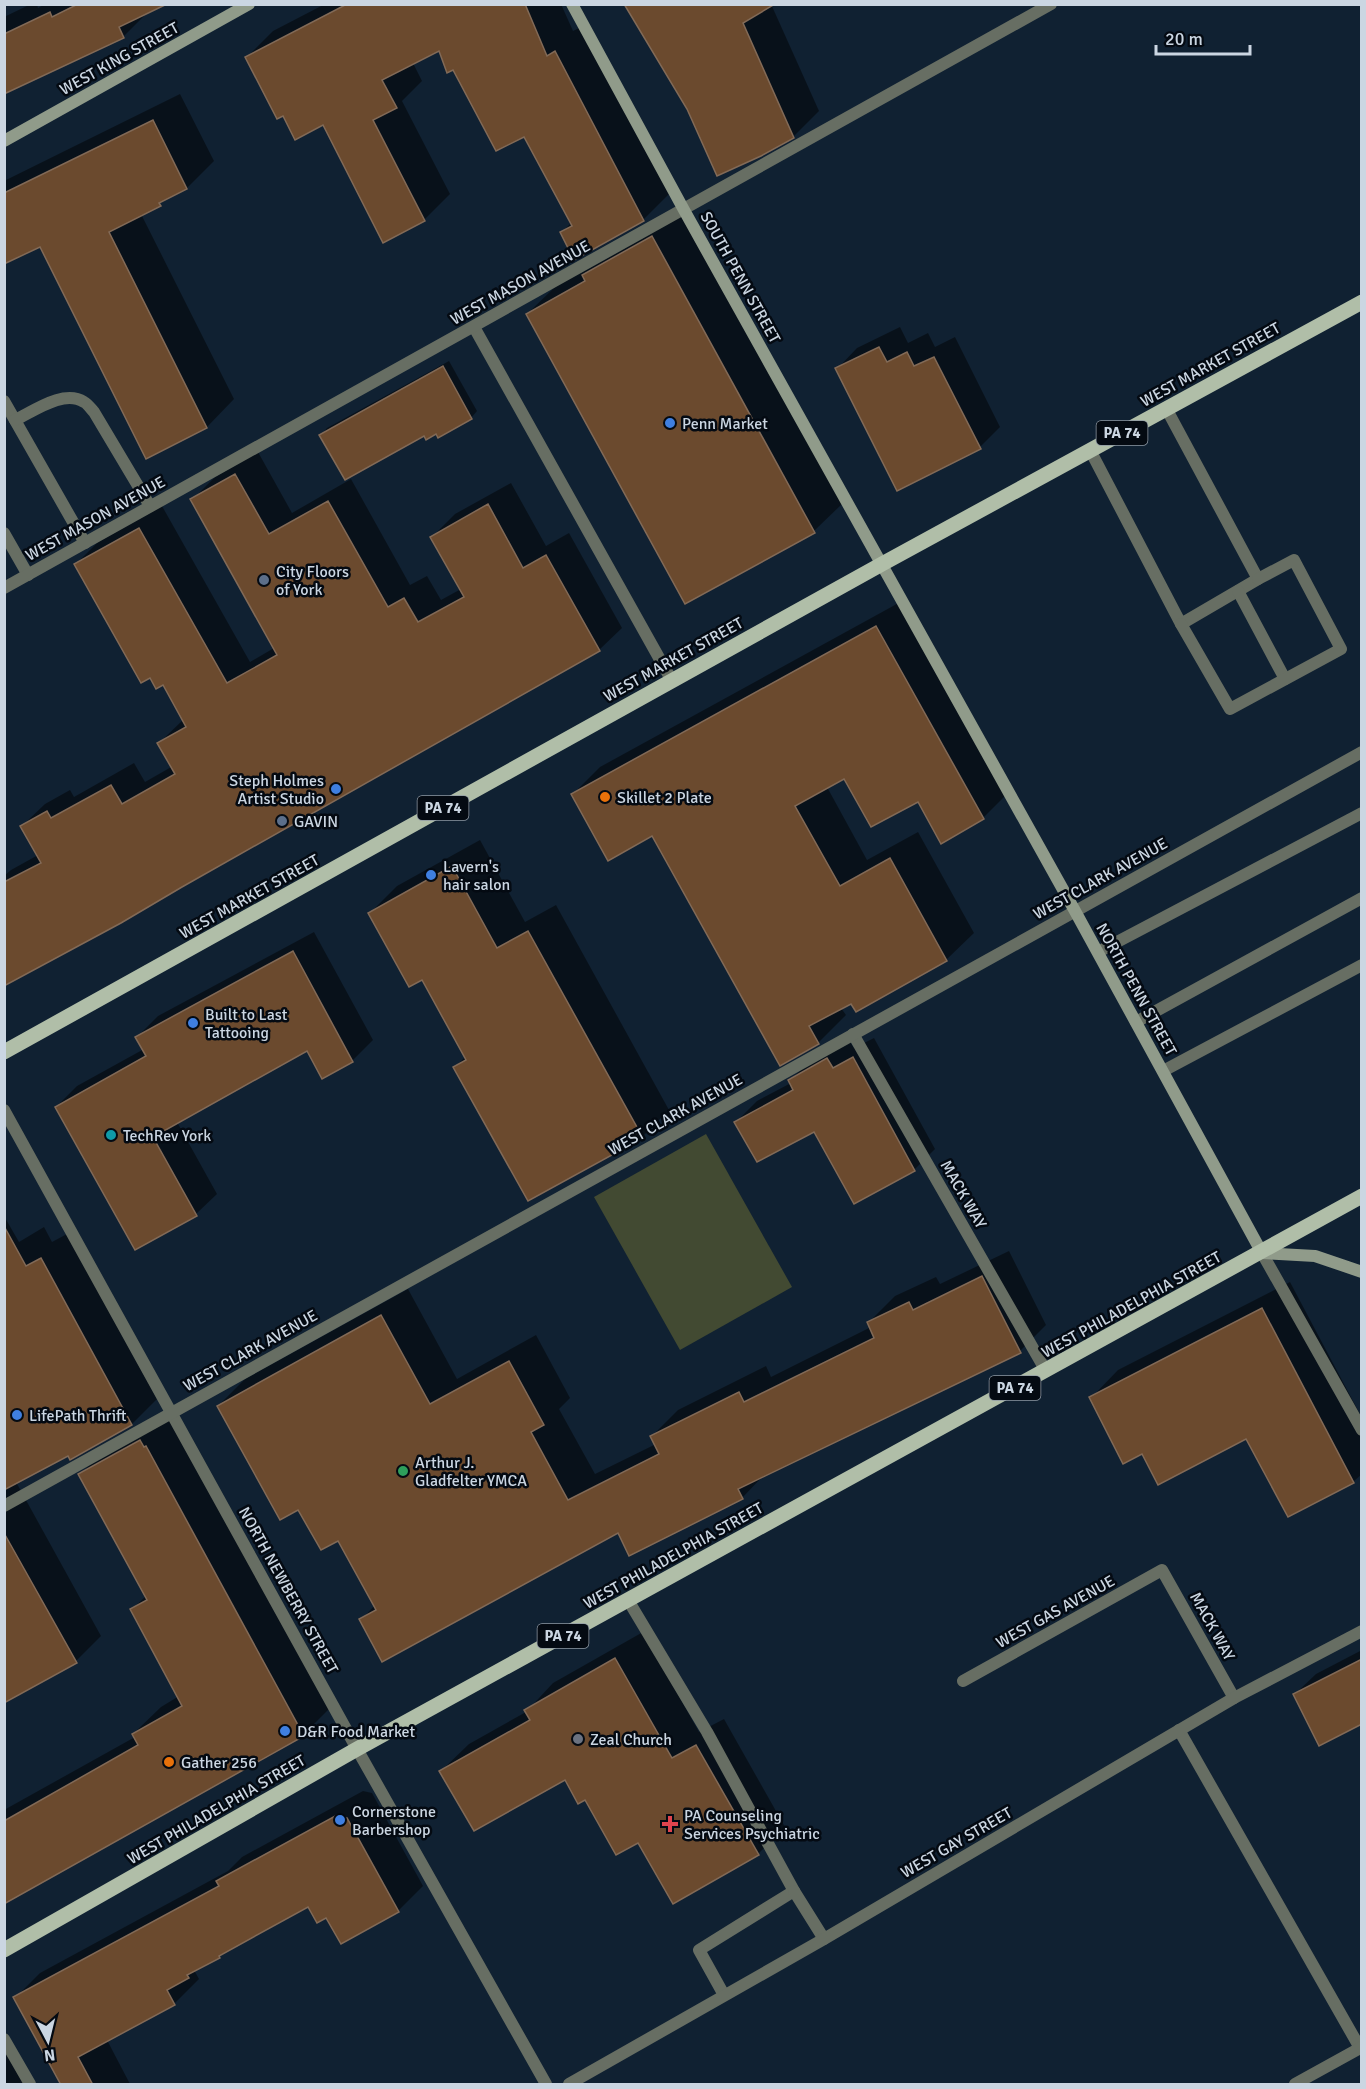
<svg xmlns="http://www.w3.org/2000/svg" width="1366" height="2089" font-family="Signika,sans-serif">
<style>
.green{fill:#424a32}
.shadow{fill:#0007}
.building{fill:#6b4a2e;stroke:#826a57;stroke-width:1.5}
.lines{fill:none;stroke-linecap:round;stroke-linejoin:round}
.lane{stroke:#676e63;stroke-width:12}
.street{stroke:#676e63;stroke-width:12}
.secondary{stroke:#909b8a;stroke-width:12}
.primary{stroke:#b0bea8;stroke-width:15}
.shop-dot{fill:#3f7fe0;stroke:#040a12;stroke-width:2}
.service-dot{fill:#5c6f8a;stroke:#040a12;stroke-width:2}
.food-dot{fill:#e8710a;stroke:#040a12;stroke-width:2}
.culture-dot{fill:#0f9aa8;stroke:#040a12;stroke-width:2}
.leisure-dot{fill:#2e9e5b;stroke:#040a12;stroke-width:2}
.worship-dot{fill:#6b7280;stroke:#040a12;stroke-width:2}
.health-dot{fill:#e0444e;stroke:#040a12;stroke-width:2}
.labels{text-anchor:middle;stroke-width:5;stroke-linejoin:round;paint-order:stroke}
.shield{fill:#040a12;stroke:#8f99a4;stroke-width:1.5}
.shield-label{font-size:15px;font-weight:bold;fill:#cbd6e2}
.street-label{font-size:16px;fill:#cbd6e2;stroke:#040a12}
.poi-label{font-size:16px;fill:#cbd6e2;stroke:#040a12;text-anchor:start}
</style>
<rect width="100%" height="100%" fill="#102132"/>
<path class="green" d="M706,1134l86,153 -112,63 -86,-153z"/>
<g class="shadow">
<path d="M31,4h6l1,4 7,-4h118l-20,10 1,2 -21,21 -119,56v-76z"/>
<path d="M325,4h236l12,27 8,-4 88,167 -26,26 -82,13 11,-11 -47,-87 -71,-67 -15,-19 -26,14 9,18 -20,20 48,93 -26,26 -101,-97 -39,-9 -37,-57 26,-26z"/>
<path d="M626,4h145l48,107 -26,26 -104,-28z"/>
<path d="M180,94l34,67 -27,27 -46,26 93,185 -27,28 -61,30 -106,-212 -36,17v-81z"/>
<path d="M680,210l162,294 -28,27 -128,71 -159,-288 28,-27z"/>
<path d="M900,327l8,16 20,-10 7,14 20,-10 45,90 -20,20 -143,-78 20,-21z"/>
<path d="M449,361l28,50 -6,7 -35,14 -12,2 -103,1 6,-7z"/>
<path d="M258,452l34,61 59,-34 59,106 17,-9 14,24 20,-11 -29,-52 23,-23 56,-31 35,63 23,-13 53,95 -23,22 -595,335v-109l7,-6 27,-15 -16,-29 23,-22 25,-14 4,7 60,-34 11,19 28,-16 -14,-23 25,-24 -20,-36 -88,-119 22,-22 64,-36 88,156 24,-14 -82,-148 23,-23z"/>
<path d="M904,600l106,191 -27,27 -138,-41 -18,10 40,73 51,-28 56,101 -28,27 -105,48 5,7 -28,28 -38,21 -127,-230 -80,-40 27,-27z"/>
<path d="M480,840l45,82 31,-17 113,205 -27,27 -187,-70 11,-11 -44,-78 -52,-65 27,-27z"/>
<path d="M314,932l59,108 -21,21 -29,16 -16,-28 -130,73 40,72 -21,20 -61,34 -79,-141 21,-21 67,-37 -7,-12 21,-21z"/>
<path d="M874,1038l61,111 -21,21 -100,-41 -78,-7 21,-21 34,-18 -1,-2 20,-21 38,-21 6,9z"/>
<path d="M4,1216l15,26 25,-15 8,15 15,-8 90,165 -25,25 -61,34 -2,-4 -53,28 85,154 -25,25 -72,40z"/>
<path d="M1009,1251l37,74 -26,26 -254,122 -24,25 -124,33 -257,89 14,-15 -36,-67 -40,-30 -81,-102 27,-27 163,-90 49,90 79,-44 34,63 -11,11 36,65 61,-30 -4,-8 26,-26 88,-44 5,11 100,-50 -3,-4 27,-27 41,-19 4,7z"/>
<path d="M1290,1282l72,136v56l-9,8 -64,33 -42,-78 -104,15 -52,-54 27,-28z"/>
<path d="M168,1414l162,294 -27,27 -299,167v-92l131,-73 -2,-3 28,-27 18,-11 -47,-87 14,-13 -66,-121 27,-28z"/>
<path d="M643,1632l56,100 25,-13 61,108 -27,27 -119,-13 -53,-43 -21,-20 -124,-7 28,-27 57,-32 27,-29z"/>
<path d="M1362,1650v72l-67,-28 21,-20z"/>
<path d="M363,1791l9,2 51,93 -25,25 -71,5 -19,-11 -114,65 5,9 -25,25 -67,36 23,44h-67l-48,-86 25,-25 188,-102 14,-14z"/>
<path d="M4,2034l29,50h-29z"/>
</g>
<g class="building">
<path d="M78,4h89l-48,23 5,11 -120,56v-60l46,-22 2,5z"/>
<path d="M347,4h178l22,52 8,-5 89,170 -70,39 -14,-28 12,-6 -48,-89 -28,14 -43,-81 -6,3 -8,-22 -57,29 15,28 -24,12 52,101 -42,22 -60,-118 -28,15 -12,-24 -6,3 -32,-62z"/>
<path d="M624,4h151l-32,19 51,115 -33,18 -44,20 -30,-67z"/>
<path d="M153,120l34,69 -28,14 2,3 -52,26 98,196 -61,31 -106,-212 -36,17v-71z"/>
<path d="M652,236l163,297 -130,71 -159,-290 59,-33 -3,-6z"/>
<path d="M879,347l8,15 20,-10 7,14 20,-9 47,92 -84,42 -62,-123z"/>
<path d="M443,366l29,53 -34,19 -2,-4 -10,6 -2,-4 -79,44 -26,-45z"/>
<path d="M235,474l34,60 59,-33 60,106 16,-9 14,24 46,-25 -34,-60 58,-33 35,64 23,-13 54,96 -418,236 -61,36 -117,63v-104l37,-19 -21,-37 27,-15 4,7 60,-33 11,19 53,-30 -18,-31 29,-16 -23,-42 -7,4 -6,-11 -9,5 -67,-119 65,-36 88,155 50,-28 -87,-156z"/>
<path d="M876,626l108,193 -43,25 -23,-42 -47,25 -27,-48 -49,27 45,80 50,-28 57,103 -91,51 -5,-8 -42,22 10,18 -39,22 -128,-230 -44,25 -37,-67z"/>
<path d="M452,866l45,82 31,-17 115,207 -115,63 -75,-134 13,-7 -44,-80 -13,7 -41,-74z"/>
<path d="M293,951l60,111 -31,17 -15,-28 -154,86 44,79 -62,34 -80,-143 91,-51 -11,-19z"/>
<path d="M853,1057l62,114 -61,33 -40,-72 -57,30 -23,-40 59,-32 -5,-10 39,-22 6,10z"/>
<path d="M4,1226l22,40 15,-8 91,167 -62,35 -2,-4 -64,34z"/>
<path d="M982,1276l39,77 -283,136 5,10 -114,57 -11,-23 -236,129 -23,-43 17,-9 -38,-69 -17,9 -23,-40 -18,10 -63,-114 164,-91 49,89 79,-43 35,64 -13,7 37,68 91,-46 -9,-18 89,-44 5,10 130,-64 -7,-16 42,-20 4,8z"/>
<path d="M1262,1308l92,175 -66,34 -42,-78 -88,46 -16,-31 -19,10 -34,-67z"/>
<path d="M140,1440l4,7 2,-1 158,290 -300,168v-83l134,-76 -6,-11 50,-28 -52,-97 17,-9 -69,-126z"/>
<path d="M4,1533l73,130 -73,40z"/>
<path d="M615,1658l57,100 24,-13 63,110 -86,49 -35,-61 -22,12 -31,-55 -7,4 -13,-24 -91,51 -35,-60 91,-51 -6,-10z"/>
<path d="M1362,1659v65l-43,22 -26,-52z"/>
<path d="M337,1815l10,3 52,94 -58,32 -15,-26 -9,5 -9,-16 -89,49 1,2 -33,17 2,3 -22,12 8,15 -97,52 15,28h-32l-48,-88 206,-111 -3,-5z"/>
</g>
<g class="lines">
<g class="lane">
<path d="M474,327l198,354"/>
<path d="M4,401l81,142"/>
<path d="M15,420c19,-9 49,-31 69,-18 4,2 7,7 10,10l56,94"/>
<path d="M1090,450l91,174 77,-45 -92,-171"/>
<path d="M4,533l24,42"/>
<path d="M1238,591l47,88"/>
<path d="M1181,624l49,85 111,-60 -47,-89 -36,19"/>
<path d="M1098,952l264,-139"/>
<path d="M1136,1022l226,-124"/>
<path d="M1163,1071l199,-106"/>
<path d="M628,1600l79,132 87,159 -95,59 25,45"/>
<path d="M963,1681l199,-111 72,128"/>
<path d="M1179,1730l181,318"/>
<path d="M794,1891l30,48"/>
</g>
<g class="street">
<path d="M4,588l1047,-584"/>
<path d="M853,1034l193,337"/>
<path d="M4,1110l353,639 189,335"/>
<path d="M1262,1253l100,177"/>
<path d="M4,1506l1358,-754"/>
<path d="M4,2039l26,45"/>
<path d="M569,2084l255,-145 410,-241 128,-67"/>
<path d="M1295,2084l67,-37"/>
</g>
<g class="secondary">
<path d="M572,4l112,206 391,701 187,342 53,3 47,16"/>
<path d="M4,141l245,-137"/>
</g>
<g class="primary">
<path d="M4,1052l878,-488 480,-262"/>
<path d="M4,1950l353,-201 1005,-553"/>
</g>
</g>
<g class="shop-dot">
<circle cx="670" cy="423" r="6"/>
<circle cx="336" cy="789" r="6"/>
<circle cx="431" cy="875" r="6"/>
<circle cx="193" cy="1023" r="6"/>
<circle cx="17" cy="1415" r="6"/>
<circle cx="285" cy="1731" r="6"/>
<circle cx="340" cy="1820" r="6"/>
</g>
<g class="service-dot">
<circle cx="264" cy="580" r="6"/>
<circle cx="282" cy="821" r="6"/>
</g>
<g class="food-dot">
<circle cx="605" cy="797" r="6"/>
<circle cx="169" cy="1762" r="6"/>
</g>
<circle class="culture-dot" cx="111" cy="1135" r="6"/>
<circle class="leisure-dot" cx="403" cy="1471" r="6"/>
<circle class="worship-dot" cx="578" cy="1739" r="6"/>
<path class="health-dot" d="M667 1815h6v6h6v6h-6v6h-6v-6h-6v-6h6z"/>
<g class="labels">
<g class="shield">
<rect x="1096.5" y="421" width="51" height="24" rx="4.5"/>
<rect x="417.5" y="796" width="51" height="24" rx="4.5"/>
<rect x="989.5" y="1376" width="51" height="24" rx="4.5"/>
<rect x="537.5" y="1624" width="51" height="24" rx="4.5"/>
</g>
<g class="shield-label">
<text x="1122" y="438">PA 74</text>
<text x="443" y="813">PA 74</text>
<text x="1015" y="1393">PA 74</text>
<text x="563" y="1641">PA 74</text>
</g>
<g class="street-label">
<text transform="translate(119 58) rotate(-29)" y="6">WEST KING STREET</text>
<text transform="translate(741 277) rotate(61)" y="6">SOUTH PENN STREET</text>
<text transform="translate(520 282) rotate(-29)" y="6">WEST MASON AVENUE</text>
<text transform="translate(1210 364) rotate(-29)" y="6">WEST MARKET STREET</text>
<text transform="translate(95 518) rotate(-29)" y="6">WEST MASON AVENUE</text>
<text transform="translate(673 659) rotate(-29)" y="6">WEST MARKET STREET</text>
<text transform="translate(1100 878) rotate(-29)" y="6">WEST CLARK AVENUE</text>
<text transform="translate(249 896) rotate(-29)" y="6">WEST MARKET STREET</text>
<text transform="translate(1137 989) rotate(61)" y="6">NORTH PENN STREET</text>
<text transform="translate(675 1114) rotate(-29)" y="6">WEST CLARK AVENUE</text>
<text transform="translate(964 1194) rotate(60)" y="6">MACK WAY</text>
<text transform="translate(1131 1304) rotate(-29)" y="6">WEST PHILADELPHIA STREET</text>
<text transform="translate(250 1350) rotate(-29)" y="6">WEST CLARK AVENUE</text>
<text transform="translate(673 1555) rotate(-29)" y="6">WEST PHILADELPHIA STREET</text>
<text transform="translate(289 1590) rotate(61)" y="6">NORTH NEWBERRY STREET</text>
<text transform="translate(1055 1611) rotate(-29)" y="6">WEST GAS AVENUE</text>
<text transform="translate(1213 1626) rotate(61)" y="6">MACK WAY</text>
<text transform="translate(216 1809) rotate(-30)" y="6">WEST PHILADELPHIA STREET</text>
<text transform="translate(956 1842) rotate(-30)" y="6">WEST GAY STREET</text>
</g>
<g class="poi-label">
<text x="682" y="429">Penn Market</text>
<text x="276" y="577">City Floors<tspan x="276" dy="18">of York</tspan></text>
<text x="324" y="786" text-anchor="end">Steph Holmes<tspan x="324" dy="18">Artist Studio</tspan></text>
<text x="617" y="803">Skillet 2 Plate</text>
<text x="294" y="827">GAVIN</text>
<text x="443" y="872">Lavern's<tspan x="443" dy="18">hair salon</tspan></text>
<text x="205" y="1020">Built to Last<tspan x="205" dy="18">Tattooing</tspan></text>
<text x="123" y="1141">TechRev York</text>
<text x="29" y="1421">LifePath Thrift</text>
<text x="415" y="1468">Arthur J.<tspan x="415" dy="18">Gladfelter YMCA</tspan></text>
<text x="297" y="1737">D&amp;R Food Market</text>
<text x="590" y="1745">Zeal Church</text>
<text x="181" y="1768">Gather 256</text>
<text x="352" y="1817">Cornerstone<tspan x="352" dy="18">Barbershop</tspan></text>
<text x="684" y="1821">PA Counseling<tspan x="684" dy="18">Services Psychiatric</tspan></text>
</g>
</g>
<rect width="1366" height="2089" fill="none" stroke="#cbd6e2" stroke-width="12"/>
<g transform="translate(48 2041) rotate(173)" stroke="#040a12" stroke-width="4.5" paint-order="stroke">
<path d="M0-4.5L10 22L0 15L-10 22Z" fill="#cbd6e2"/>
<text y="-9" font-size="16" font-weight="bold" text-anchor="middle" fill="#cbd6e2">N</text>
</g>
<path d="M1156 45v9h94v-9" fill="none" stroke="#cbd6e2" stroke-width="3"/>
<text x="1165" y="45" font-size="18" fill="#cbd6e2" stroke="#040a12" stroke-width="4.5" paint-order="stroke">20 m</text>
</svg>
